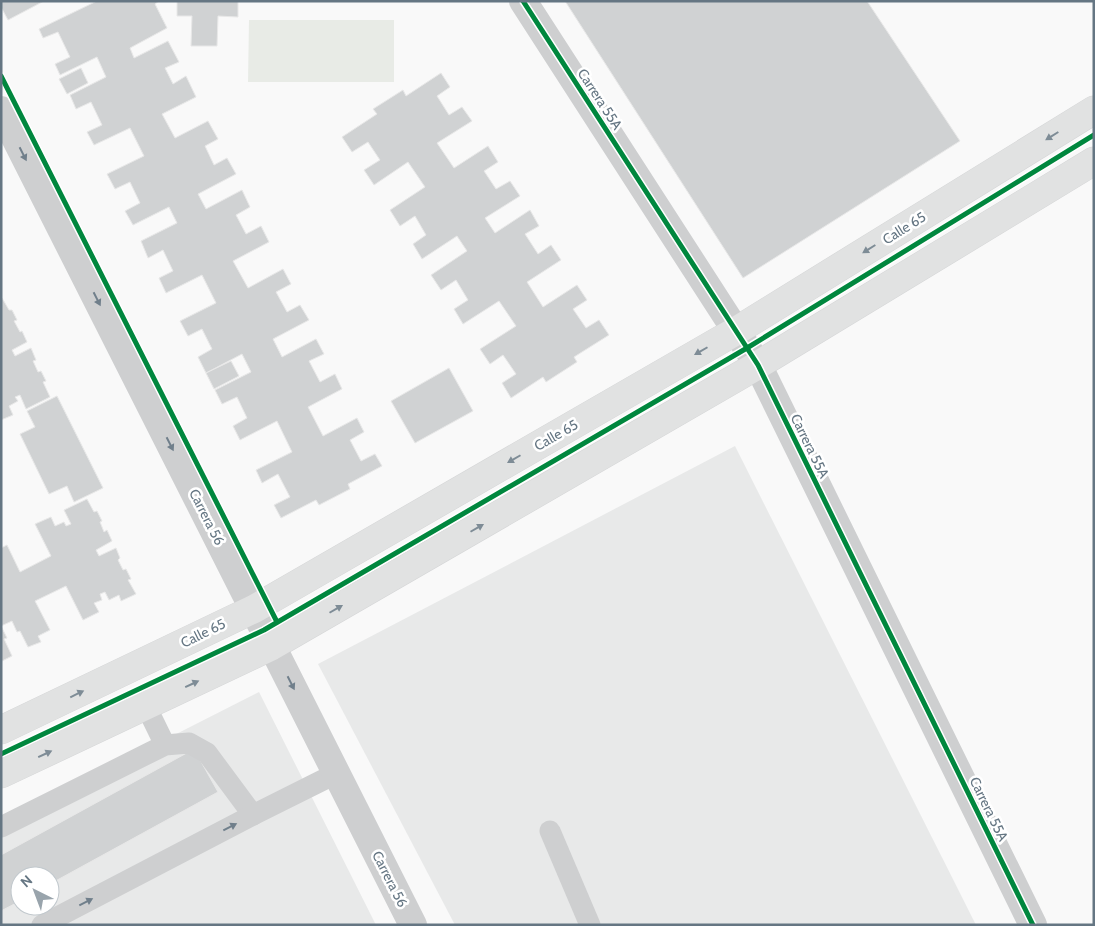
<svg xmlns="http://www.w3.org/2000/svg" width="1095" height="926" font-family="Cabin,sans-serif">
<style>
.built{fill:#e8e9e9;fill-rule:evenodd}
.green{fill:#e8ebe6}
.building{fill:#d0d2d3;stroke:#e8e8e8}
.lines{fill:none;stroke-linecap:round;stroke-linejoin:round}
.secondary-casing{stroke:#d5d6d7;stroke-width:29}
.lane{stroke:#cecfd0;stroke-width:21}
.street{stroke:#cecfd0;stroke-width:28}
.secondary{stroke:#e1e2e2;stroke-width:28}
.cycleway-casing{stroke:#fff;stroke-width:8}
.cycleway{stroke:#00873e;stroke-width:5}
.oneway{fill:#7e8c96}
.oneway2{fill:#707f8b}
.labels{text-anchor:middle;stroke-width:5;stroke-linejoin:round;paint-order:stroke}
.street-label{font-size:14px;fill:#657683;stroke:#fff}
</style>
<rect width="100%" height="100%" fill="#f9f9f9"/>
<g class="built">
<path d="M735,446l241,479h-521l-137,-261z"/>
<path d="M259,692l117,233h-375v-102zM20,876h30v30h-30z"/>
</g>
<path class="green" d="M249,20h145v62h-146z"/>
<g class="building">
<path d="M1,1h43l-36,19 -7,-13z"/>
<path d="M97,1h62l-4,3 12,24 -37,20 4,10 34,-17 11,21 -14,6 8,16 13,-8 10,21 -34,17 13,24 33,-17 10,18 -13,7 9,19 13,-7 9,16 -38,20 8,15 36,-19 8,17 -14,8 10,19 15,-8 8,16 -36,19 15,27 35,-19 8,15 -15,8 11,20 13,-7 9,15 -36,19 9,18 34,-18 8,15 -15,7 11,21 15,-8 7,15 -34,18 15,29 34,-18 7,14 -14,8 11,21 14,-7 7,12 -34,18 2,5 -31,16 -3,-5 -35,18 -7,-13 16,-8 -12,-23 -16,9 -6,-13 36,-18 -15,-31 -37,19 -7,-14 14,-8 -10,-21 -15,7 -7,-14 36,-18 -9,-18 -36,19 -8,-16 14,-8 -10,-20 -14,7 -8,-15 36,-18 -14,-28 -36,18 -7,-15 14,-7 -10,-21 -15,8 -7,-17 36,-18 -8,-16 -36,18 -8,-14 15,-8 -10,-21 -15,7 -8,-15 37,-18 -14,-28 -36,17 -7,-13 15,-7 -11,-23 -15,7 -6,-14 36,-18 -9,-20 -37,18 -5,-11 15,-7 -12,-25 -15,6 -4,-9z"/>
<path d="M177,1h61v16l-20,-1 -1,30h-26l1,-30h-15z"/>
<path d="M565,1h302l93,140 -217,137z"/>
<path d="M81,68l7,15 -21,11 -8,-15z"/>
<path d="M441,73l9,14 -13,9 12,19 13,-8 10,14 -35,22 17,25 34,-22 10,16 -14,9 12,18 14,-8 10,15 -35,22 10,15 35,-23 9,16 -14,8 13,20 13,-9 10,15 -34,22 16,25 34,-22 10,15 -14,9 13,19 13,-8 10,15 -35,22 3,5 -31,20 -3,-5 -32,21 -9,-15 14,-9 -13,-19 -13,9 -10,-15 36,-23 -17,-25 -36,23 -9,-15 14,-9 -12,-20 -15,10 -10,-15 36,-24 -10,-15 -35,23 -9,-15 13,-9 -11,-19 -15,10 -10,-16 35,-23 -17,-25 -34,23 -10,-15 16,-10 -12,-18 -16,10 -10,-15 35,-23 -4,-5 30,-19 3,6z"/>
<path d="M1,298h1l7,12h3l5,10 -3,1 6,11 2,-1 5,11 -15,8 3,6 16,-8 5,12 -3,1 5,11 3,-1 5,10 -3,1 7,15 -24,12 -6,-14 -5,2 3,4 -9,5 4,9 -12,5z"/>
<path d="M231,361l8,15 -25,13 -8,-16z"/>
<path d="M449,368l24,43 -58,32 -24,-42z"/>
<path d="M57,396l46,92 -29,14 -7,-16 -18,8 -29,-60 15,-7 -8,-16z"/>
<path d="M87,499l7,13 3,-1 5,10 -2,1 4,10 3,-2 5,11 -16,9 3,6 17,-8 4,10 -2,2 5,10 3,-1 5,10 -3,1 8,14 -15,7 -2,-6 -10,5 -4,-8 -5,2 2,6 -8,3 5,9 -16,8 -17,-34 -31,15 15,29 -12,6 3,6 -13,5 -8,-16 -3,1 -5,-11 -11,5 6,12 -3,1 8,17 -10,5 -1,-1v-112l6,-3 13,27 31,-16 -16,-32 16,-7 4,9 9,-4 2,4 5,-2 -7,-14z"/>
<path d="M194,749l24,43 -168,92v-8h-30v25l-19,10v-56z"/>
</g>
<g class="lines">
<defs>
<g id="secondary">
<path d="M1,730l253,-121 482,-278 358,-221"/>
<path d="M1,774l271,-128 486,-281 336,-204"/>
</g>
</defs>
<use href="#secondary" class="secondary-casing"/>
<g class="lane">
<path d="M146,706l19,39"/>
<path d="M1,827l164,-82 24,-2 18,10 46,62"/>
<path d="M550,831l40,94"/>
<path d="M42,925l211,-110 84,-42"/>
</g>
<g class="street">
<path d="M523,1l235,364 275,560"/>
<path d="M1,110l412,815"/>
</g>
<use href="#secondary" class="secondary"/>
<defs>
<g id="cycleway">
<path d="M523,1l235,364 275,560"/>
<path d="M1,76l276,546"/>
<path d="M1,754l263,-124 483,-282 347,-213"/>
</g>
</defs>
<use href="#cycleway" class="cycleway-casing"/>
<use href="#cycleway" class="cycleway"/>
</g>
<defs><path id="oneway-solid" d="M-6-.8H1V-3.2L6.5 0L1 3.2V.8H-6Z" transform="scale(1.25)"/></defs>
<g class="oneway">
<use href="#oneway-solid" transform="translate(1052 136) rotate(148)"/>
<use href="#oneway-solid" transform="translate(869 249) rotate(148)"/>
<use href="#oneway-solid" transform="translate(701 351) rotate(150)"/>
<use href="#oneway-solid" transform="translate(514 459) rotate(150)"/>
<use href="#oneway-solid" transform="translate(477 528) rotate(-30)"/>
<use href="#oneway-solid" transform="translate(336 609) rotate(-30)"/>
<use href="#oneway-solid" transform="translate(192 684) rotate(-25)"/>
<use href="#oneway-solid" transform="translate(77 694) rotate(-26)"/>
<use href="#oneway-solid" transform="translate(45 754) rotate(-25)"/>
</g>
<g class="oneway2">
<use href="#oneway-solid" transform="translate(23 154) rotate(63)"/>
<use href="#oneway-solid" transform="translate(97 299) rotate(63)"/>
<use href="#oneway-solid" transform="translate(170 444) rotate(63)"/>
<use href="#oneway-solid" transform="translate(291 683) rotate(63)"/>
<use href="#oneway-solid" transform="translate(230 827) rotate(-27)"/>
<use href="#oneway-solid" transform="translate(86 902) rotate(-27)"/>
</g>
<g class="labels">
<g class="street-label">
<text transform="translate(600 99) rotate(57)" y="5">Carrera 55A</text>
<text transform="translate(904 228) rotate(-32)" y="5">Calle 65</text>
<text transform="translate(556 435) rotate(-30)" y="5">Calle 65</text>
<text transform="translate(810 446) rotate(64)" y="5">Carrera 55A</text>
<text transform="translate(207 517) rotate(63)" y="5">Carrera 56</text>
<text transform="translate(203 633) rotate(-26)" y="5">Calle 65</text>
<text transform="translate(989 809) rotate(64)" y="5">Carrera 55A</text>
<text transform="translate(390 879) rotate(63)" y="5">Carrera 56</text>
</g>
</g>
<rect width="1095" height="926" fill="none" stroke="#657683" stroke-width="5"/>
<g transform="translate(35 891) rotate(318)"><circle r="24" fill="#ffffff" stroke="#c1c8cd"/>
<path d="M0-4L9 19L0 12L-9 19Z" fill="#99a4ac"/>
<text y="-8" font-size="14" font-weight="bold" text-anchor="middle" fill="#657683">N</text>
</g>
</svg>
